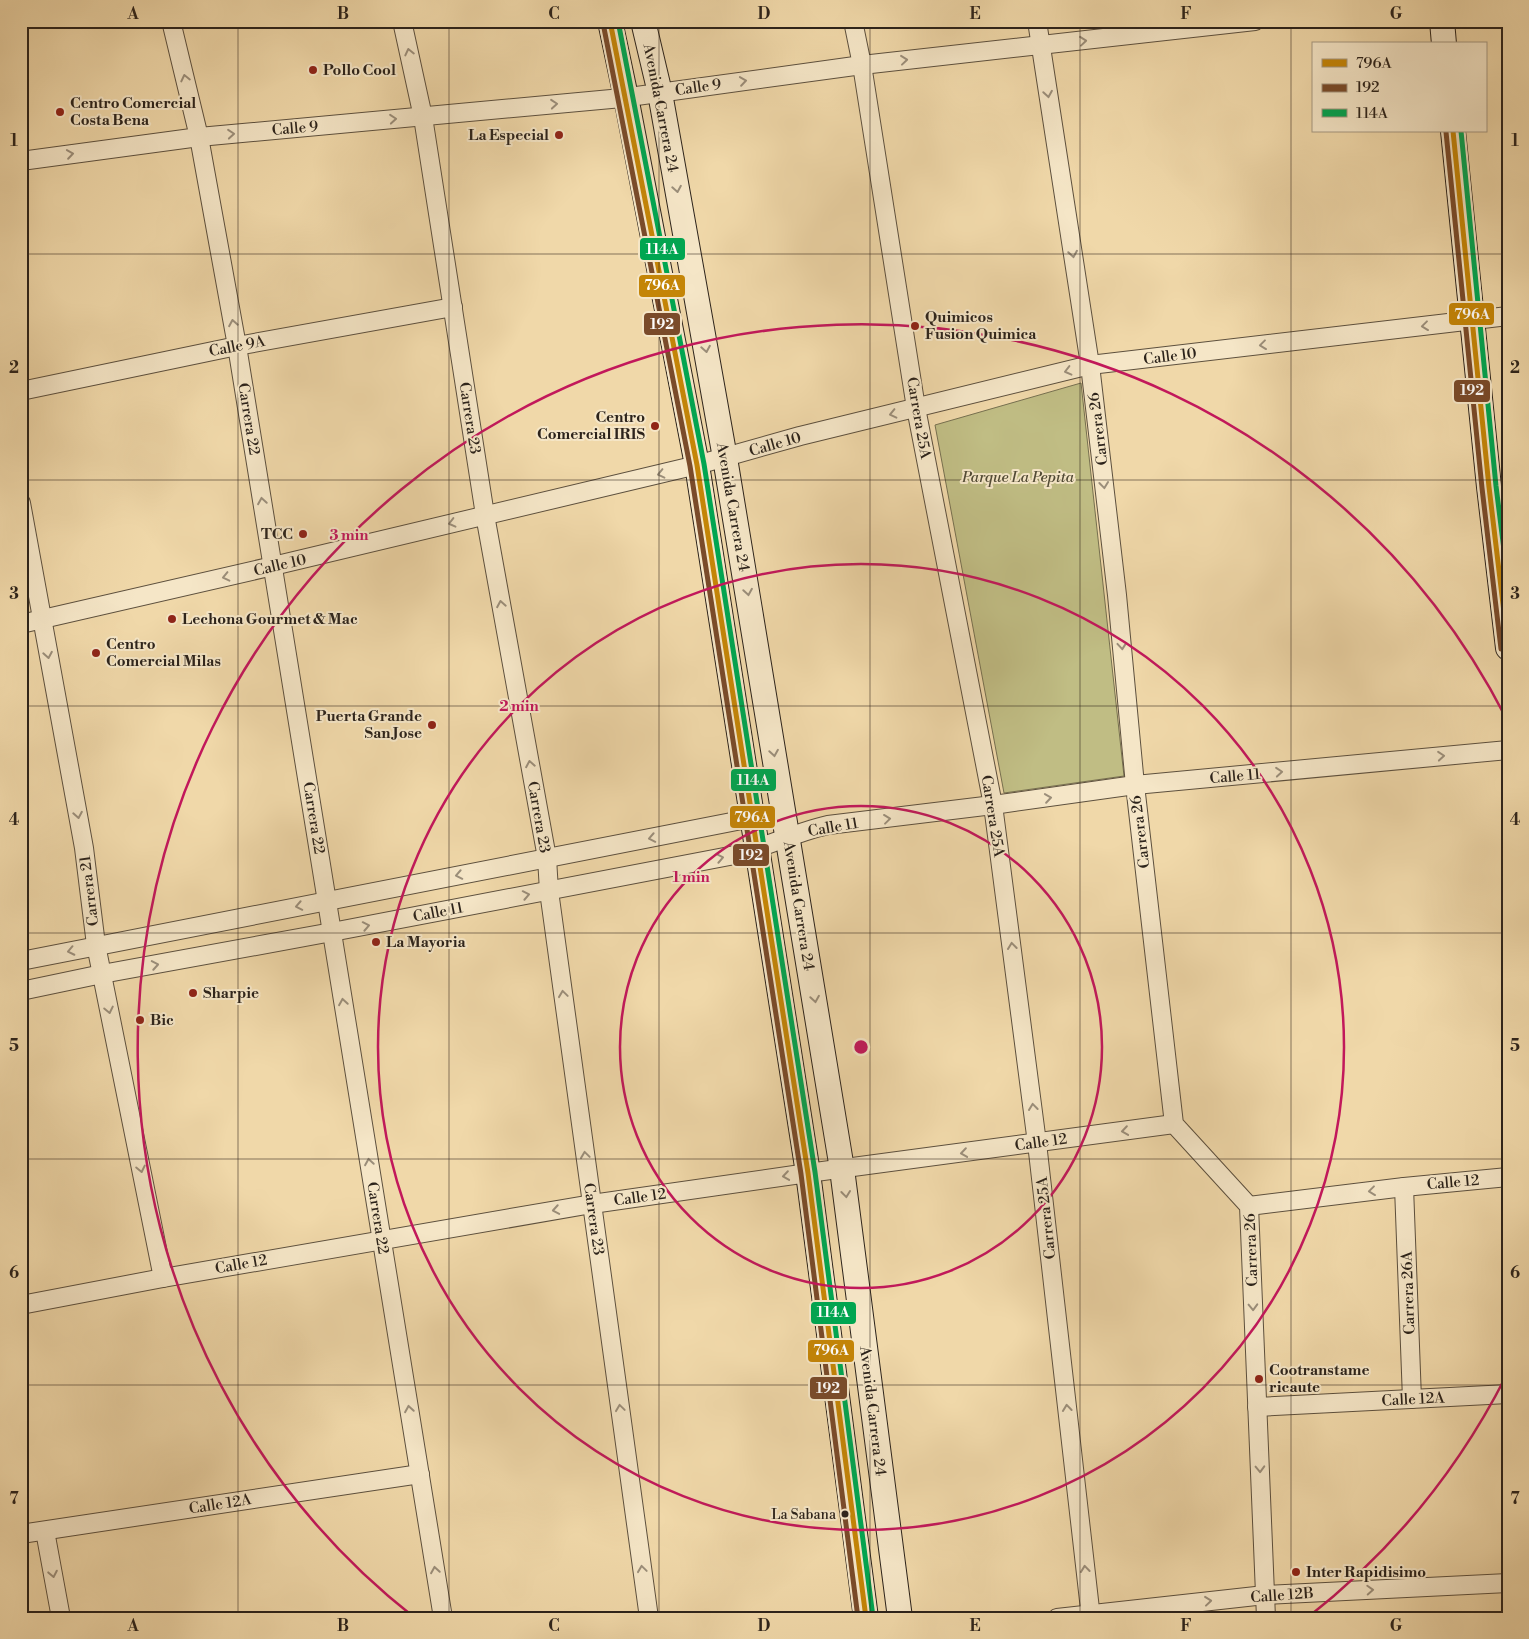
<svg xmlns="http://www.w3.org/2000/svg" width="1529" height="1639" font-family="'Libre Bodoni',serif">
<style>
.green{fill:#c0bd84;stroke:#767050}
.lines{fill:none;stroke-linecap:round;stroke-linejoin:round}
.minor-casing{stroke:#5d503e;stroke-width:20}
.secondary-casing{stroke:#2c231b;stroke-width:26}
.minor{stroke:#f5e6c7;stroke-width:18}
.secondary{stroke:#f5e6c7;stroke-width:24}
.bus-1-casing{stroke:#f5e6c7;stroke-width:9}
.bus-2-casing{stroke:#f5e6c7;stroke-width:9}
.bus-3-casing{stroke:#f5e6c7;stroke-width:9}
.bus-1{stroke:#c48507;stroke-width:5}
.bus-2{stroke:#7a4b2a;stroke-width:5}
.bus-3{stroke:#00a651;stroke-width:5}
.oneway{stroke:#9b8e7a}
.grid{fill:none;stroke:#2c231b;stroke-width:1;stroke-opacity:0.55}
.ring{fill:none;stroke:#c2185b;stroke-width:2.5}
.poi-dot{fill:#8f2418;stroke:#f5e6c7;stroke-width:2}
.bus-dot{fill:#2c231b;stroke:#f5e6c7;stroke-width:2}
.labels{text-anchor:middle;stroke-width:4;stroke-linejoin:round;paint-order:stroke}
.bus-label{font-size:14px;fill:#2c231b;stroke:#f5e6c7;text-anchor:end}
.poi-label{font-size:15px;font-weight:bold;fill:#2c231b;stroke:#f5e6c7;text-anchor:start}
.street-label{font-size:15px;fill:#2c231b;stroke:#f5e6c7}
.park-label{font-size:15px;font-style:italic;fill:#514a35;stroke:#f5e6c7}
.centre{fill:#c2185b;stroke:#f5e6c7;stroke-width:2.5}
.ring-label{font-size:15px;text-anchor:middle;font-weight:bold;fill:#c2185b;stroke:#f5e6c7;stroke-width:4;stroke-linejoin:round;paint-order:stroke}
.line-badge{stroke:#f5e6c7;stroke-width:2}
.badge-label{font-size:14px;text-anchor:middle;font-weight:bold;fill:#fff}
.neatline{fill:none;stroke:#2c231b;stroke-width:2}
.grid-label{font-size:16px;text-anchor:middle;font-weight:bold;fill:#2c231b}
</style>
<rect width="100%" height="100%" fill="#f0d8a9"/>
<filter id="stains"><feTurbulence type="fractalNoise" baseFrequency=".004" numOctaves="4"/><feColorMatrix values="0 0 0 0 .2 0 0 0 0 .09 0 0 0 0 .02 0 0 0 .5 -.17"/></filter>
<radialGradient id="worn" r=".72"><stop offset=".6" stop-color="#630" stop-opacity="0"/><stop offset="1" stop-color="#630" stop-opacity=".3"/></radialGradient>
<path class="green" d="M1081,383l43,393 -120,17 -69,-368z"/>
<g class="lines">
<defs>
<g id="minor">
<path d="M171,21l28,116 38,209 206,1272"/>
<path d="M402,21l21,96 62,398 62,343 2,33 100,727"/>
<path d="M853,21l9,44 54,343 77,397 44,338 54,475"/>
<path d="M1037,21l53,344 27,230 18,190 39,339 75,82 17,412"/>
<path d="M21,161l178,-24 423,-39 240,-33 393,-44"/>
<path d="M21,391l216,-45 216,-39"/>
<path d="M21,503l63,345 12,97 67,333"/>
<path d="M21,624l252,-58 424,-101 103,-29 290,-71 418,-49"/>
<path d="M21,961l731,-143"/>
<path d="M21,991l81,-17 230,-42 408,-78c29,-9 58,-22 88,-29l165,-20 142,-20 373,-35"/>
<path d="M1404,1187l8,212"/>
<path d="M1249,1206l155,-19 104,-10"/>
<path d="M21,1305l142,-27 429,-74 216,-31 366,-49"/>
<path d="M1257,1407l251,-13"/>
<path d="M45,1531l16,87"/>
<path d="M21,1534l399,-60"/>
<path d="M1057,1618l208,-23 243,-12"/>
</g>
<g id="secondary">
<path d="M610,21l16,76 71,368 111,708 58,445"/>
<path d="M643,21l17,72 65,365 117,711 58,449"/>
<path d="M1442,21l2,23"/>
<path d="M1453,131l36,356 19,161"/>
</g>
</defs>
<use href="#minor" class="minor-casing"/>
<use href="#secondary" class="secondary-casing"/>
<use href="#minor" class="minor"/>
<use href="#secondary" class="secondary"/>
<defs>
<g id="bus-1">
<path d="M610,21l87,444 111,708 58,445"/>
<path d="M1453,131l36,356 19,159"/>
</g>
<g id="bus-2">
<path d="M603,23l87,443 111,708 57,444"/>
<path d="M1446,132l36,356 19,161"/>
</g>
<g id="bus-3">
<path d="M618,21l86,443 111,708 58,445"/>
<path d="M1461,131l35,355 12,96"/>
</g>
</defs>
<use href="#bus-1" class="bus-1-casing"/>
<use href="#bus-2" class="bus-2-casing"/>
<use href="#bus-3" class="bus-3-casing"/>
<use href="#bus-1" class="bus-1"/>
<use href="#bus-2" class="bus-2"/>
<use href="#bus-3" class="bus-3"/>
</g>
<defs><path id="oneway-chevron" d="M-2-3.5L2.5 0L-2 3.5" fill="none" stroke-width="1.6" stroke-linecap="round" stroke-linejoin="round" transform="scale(1.25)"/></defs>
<g class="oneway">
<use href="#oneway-chevron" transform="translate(1083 41) rotate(-6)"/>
<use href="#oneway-chevron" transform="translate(409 52) rotate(-103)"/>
<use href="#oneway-chevron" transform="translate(904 60) rotate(-6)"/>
<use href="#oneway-chevron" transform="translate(185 78) rotate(-103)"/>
<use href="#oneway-chevron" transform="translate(743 81) rotate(-8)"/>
<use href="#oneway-chevron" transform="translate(1048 94) rotate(81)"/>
<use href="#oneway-chevron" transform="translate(554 104) rotate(-5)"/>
<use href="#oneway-chevron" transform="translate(393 119) rotate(-5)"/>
<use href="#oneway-chevron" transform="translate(231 134) rotate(-5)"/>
<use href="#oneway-chevron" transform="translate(70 154) rotate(-8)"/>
<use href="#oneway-chevron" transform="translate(677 189) rotate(80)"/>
<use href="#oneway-chevron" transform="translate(1073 254) rotate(81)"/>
<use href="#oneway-chevron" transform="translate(233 323) rotate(-100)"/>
<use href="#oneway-chevron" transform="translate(1425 326) rotate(173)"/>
<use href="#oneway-chevron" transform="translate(1263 345) rotate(173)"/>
<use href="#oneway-chevron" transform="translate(706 349) rotate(80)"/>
<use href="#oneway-chevron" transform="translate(1068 371) rotate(166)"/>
<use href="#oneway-chevron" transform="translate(893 414) rotate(167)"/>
<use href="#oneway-chevron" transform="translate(661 474) rotate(167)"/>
<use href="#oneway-chevron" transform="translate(1104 485) rotate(83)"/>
<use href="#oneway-chevron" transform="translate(262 501) rotate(-99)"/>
<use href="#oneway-chevron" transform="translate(452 523) rotate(166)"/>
<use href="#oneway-chevron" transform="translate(226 577) rotate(167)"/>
<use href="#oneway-chevron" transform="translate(748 592) rotate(81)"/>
<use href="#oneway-chevron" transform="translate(501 604) rotate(-100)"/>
<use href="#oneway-chevron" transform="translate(1122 646) rotate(85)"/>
<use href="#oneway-chevron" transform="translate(48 655) rotate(80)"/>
<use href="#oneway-chevron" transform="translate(774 753) rotate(81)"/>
<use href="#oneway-chevron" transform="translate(1441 756) rotate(-5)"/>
<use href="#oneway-chevron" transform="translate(530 764) rotate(-100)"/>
<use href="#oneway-chevron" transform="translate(1279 772) rotate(-5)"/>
<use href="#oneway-chevron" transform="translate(1048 798) rotate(-8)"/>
<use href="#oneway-chevron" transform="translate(78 815) rotate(80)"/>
<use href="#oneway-chevron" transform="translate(887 819) rotate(-7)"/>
<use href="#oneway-chevron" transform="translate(652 838) rotate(169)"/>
<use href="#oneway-chevron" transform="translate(720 858) rotate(-11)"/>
<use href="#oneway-chevron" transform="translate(459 875) rotate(169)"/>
<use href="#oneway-chevron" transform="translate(526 895) rotate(-11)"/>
<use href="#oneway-chevron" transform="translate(299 906) rotate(169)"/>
<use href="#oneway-chevron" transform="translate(366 926) rotate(-11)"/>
<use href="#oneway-chevron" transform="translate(1012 946) rotate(-97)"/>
<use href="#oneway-chevron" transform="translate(71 951) rotate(168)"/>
<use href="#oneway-chevron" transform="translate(155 965) rotate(-10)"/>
<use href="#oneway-chevron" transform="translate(563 994) rotate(-98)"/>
<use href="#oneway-chevron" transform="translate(815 999) rotate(81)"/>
<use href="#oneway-chevron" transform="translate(343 1002) rotate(-99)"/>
<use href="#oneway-chevron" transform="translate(109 1010) rotate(78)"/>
<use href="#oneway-chevron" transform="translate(1033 1107) rotate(-97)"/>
<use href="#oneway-chevron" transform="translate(1125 1131) rotate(172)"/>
<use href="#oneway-chevron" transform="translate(964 1153) rotate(172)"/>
<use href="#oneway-chevron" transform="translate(585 1155) rotate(-98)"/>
<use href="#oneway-chevron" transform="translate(369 1162) rotate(-99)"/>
<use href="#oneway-chevron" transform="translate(141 1169) rotate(78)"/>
<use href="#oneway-chevron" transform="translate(786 1176) rotate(172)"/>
<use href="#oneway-chevron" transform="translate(1372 1191) rotate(173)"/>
<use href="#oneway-chevron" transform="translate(846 1194) rotate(83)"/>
<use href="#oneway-chevron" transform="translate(556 1210) rotate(170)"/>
<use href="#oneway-chevron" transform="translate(1253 1307) rotate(88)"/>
<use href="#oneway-chevron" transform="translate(620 1408) rotate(-98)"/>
<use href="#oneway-chevron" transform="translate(1067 1408) rotate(-96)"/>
<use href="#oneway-chevron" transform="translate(409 1409) rotate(-99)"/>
<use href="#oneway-chevron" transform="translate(1260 1469) rotate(88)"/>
<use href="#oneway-chevron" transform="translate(642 1569) rotate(-98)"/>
<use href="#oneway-chevron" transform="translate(1085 1569) rotate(-96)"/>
<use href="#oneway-chevron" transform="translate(435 1570) rotate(-99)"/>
<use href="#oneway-chevron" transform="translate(53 1574) rotate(79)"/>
<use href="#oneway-chevron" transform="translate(1370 1590) rotate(-3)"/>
<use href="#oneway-chevron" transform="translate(1208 1601) rotate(-6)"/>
</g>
<path class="grid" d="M238,21v1597M449,21v1597M659,21v1597M870,21v1597M1080,21v1597M1291,21v1597M21,254h1487M21,480h1487M21,706h1487M21,933h1487M21,1159h1487M21,1385h1487"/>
<g class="ring">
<circle cx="861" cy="1047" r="241"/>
<circle cx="861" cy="1047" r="483"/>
<path d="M1506 1376A724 724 0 0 1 1307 1618M415 1618A724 724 0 1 1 1506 718"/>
</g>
<g class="poi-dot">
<circle cx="313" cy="70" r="5"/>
<circle cx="60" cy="112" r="5"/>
<circle cx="559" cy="135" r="5"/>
<circle cx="915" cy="326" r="5"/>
<circle cx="655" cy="426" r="5"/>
<circle cx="303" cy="534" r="5"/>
<circle cx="172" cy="619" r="5"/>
<circle cx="96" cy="653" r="5"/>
<circle cx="432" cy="725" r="5"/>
<circle cx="376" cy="942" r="5"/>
<circle cx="193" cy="993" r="5"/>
<circle cx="140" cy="1020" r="5"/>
<circle cx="1259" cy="1379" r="5"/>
<circle cx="1296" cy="1572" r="5"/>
</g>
<circle class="bus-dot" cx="845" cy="1514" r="4.5"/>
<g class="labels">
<g class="bus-label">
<text x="836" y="1519">La Sabana</text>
</g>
<g class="poi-label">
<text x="323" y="75">Pollo Cool</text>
<text x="70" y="108">Centro Comercial<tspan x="70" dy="17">Costa Bena</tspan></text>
<text x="549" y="140" text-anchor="end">La Especial</text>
<text x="925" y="322">Quimicos<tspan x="925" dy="17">Fusion Quimica</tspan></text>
<text x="645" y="422" text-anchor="end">Centro<tspan x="645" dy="17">Comercial IRIS</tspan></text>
<text x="293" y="539" text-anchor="end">TCC</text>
<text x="182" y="624">Lechona Gourmet &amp; Mac</text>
<text x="106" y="649">Centro<tspan x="106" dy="17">Comercial Milas</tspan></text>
<text x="422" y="721" text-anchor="end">Puerta Grande<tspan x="422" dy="17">San Jose</tspan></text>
<text x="386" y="947">La Mayoria</text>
<text x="203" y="998">Sharpie</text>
<text x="150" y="1025">Bic</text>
<text x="1269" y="1375">Cootranstame<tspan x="1269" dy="17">ricaute</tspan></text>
<text x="1306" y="1577">Inter Rapidisimo</text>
</g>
<g class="street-label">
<text transform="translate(698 87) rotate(-8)" y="5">Calle 9</text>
<text transform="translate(661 108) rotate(79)" y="5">Avenida Carrera 24</text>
<text transform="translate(295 128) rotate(-5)" y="5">Calle 9</text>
<text transform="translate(237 346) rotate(-11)" y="5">Calle 9A</text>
<text transform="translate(1170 356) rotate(-7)" y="5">Calle 10</text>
<text transform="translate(470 418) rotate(81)" y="5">Carrera 23</text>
<text transform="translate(919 418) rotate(80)" y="5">Carrera 25A</text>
<text transform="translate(249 419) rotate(81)" y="5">Carrera 22</text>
<text transform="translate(1098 429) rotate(-97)" y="5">Carrera 26</text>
<text transform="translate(775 444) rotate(-16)" y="5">Calle 10</text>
<text transform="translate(733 507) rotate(80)" y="5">Avenida Carrera 24</text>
<text transform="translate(280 565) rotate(-13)" y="5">Calle 10</text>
<text transform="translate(1235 776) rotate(-5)" y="5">Calle 11</text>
<text transform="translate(993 816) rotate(81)" y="5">Carrera 25A</text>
<text transform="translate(539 817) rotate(80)" y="5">Carrera 23</text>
<text transform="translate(314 818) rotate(81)" y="5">Carrera 22</text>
<text transform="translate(833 827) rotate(-10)" y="5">Calle 11</text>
<text transform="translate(1140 832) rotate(-97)" y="5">Carrera 26</text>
<text transform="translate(89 891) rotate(-97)" y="5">Carrera 21</text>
<text transform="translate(799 906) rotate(81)" y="5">Avenida Carrera 24</text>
<text transform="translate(438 912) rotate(-11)" y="5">Calle 11</text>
<text transform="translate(1041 1142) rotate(-8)" y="5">Calle 12</text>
<text transform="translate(1453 1182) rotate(-5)" y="5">Calle 12</text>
<text transform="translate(640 1197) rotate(-8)" y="5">Calle 12</text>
<text transform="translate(378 1218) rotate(81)" y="5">Carrera 22</text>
<text transform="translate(1046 1218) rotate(-96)" y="5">Carrera 25A</text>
<text transform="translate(594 1219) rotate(82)" y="5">Carrera 23</text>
<text transform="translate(1251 1250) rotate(-92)" y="5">Carrera 26</text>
<text transform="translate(241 1264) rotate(-10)" y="5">Calle 12</text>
<text transform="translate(1408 1293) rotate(-92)" y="5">Carrera 26A</text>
<text transform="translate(1413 1399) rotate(-3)" y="5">Calle 12A</text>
<text transform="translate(873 1411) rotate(83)" y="5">Avenida Carrera 24</text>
<text transform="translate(220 1504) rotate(-9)" y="5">Calle 12A</text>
<text transform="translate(1282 1595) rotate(-4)" y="5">Calle 12B</text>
</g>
<g class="park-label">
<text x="1018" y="482">Parque La Pepita</text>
</g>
</g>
<circle cx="861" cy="1047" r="8" class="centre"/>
<g class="ring-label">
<text x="349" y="540">3 min</text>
<text x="519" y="711">2 min</text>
<text x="691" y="882">1 min</text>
</g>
<g class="line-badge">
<rect x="639" y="237" width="47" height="24" rx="5" fill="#00a651"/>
<rect x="638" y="274" width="48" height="24" rx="5" fill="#c48507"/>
<rect x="1448" y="302" width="47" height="24" rx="5" fill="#c48507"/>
<rect x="643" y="312" width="38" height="24" rx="5" fill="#7a4b2a"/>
<rect x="1453" y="379" width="38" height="24" rx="5" fill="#7a4b2a"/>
<rect x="730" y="768" width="47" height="24" rx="5" fill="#00a651"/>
<rect x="729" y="805" width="47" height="24" rx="5" fill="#c48507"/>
<rect x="732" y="843" width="38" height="24" rx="5" fill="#7a4b2a"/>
<rect x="810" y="1301" width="47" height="24" rx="5" fill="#00a651"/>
<rect x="807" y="1339" width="48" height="24" rx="5" fill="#c48507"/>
<rect x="809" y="1376" width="39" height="24" rx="5" fill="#7a4b2a"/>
</g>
<g class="badge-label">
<text x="662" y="254">114A</text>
<text x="662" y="290">796A</text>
<text x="1472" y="319">796A</text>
<text x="662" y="329">192</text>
<text x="1472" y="395">192</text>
<text x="753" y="785">114A</text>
<text x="752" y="822">796A</text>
<text x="751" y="860">192</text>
<text x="833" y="1317">114A</text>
<text x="831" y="1355">796A</text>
<text x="828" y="1393">192</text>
</g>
<rect width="1529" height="1639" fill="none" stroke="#f0d8a9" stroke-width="55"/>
<rect x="1312" y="42" width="175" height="90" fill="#f5e6c7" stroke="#a59882"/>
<rect x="1322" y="59" width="25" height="8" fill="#c48507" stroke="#a59882"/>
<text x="1356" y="68" font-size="15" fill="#2c231b">796A</text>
<rect x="1322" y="84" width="25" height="8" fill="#7a4b2a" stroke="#a59882"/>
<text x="1356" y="92" font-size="15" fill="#2c231b">192</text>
<rect x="1322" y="109" width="25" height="8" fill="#00a651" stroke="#a59882"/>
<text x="1356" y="118" font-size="15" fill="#2c231b">114A</text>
<rect x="28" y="28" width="1474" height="1584" class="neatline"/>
<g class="grid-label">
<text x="133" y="19">A</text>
<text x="343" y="19">B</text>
<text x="554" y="19">C</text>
<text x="764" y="19">D</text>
<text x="975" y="19">E</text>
<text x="1186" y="19">F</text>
<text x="1396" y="19">G</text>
<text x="14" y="146">1</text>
<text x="1515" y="146">1</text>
<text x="14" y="373">2</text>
<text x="1515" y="373">2</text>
<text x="14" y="599">3</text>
<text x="1515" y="599">3</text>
<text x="14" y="825">4</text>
<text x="1515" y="825">4</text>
<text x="14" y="1051">5</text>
<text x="1515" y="1051">5</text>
<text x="14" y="1278">6</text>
<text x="1515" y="1278">6</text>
<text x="14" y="1504">7</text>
<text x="1515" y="1504">7</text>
<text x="133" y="1631">A</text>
<text x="343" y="1631">B</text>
<text x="554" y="1631">C</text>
<text x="764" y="1631">D</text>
<text x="975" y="1631">E</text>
<text x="1186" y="1631">F</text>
<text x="1396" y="1631">G</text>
</g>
<rect width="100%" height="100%" filter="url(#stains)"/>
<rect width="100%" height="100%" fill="url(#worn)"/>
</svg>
